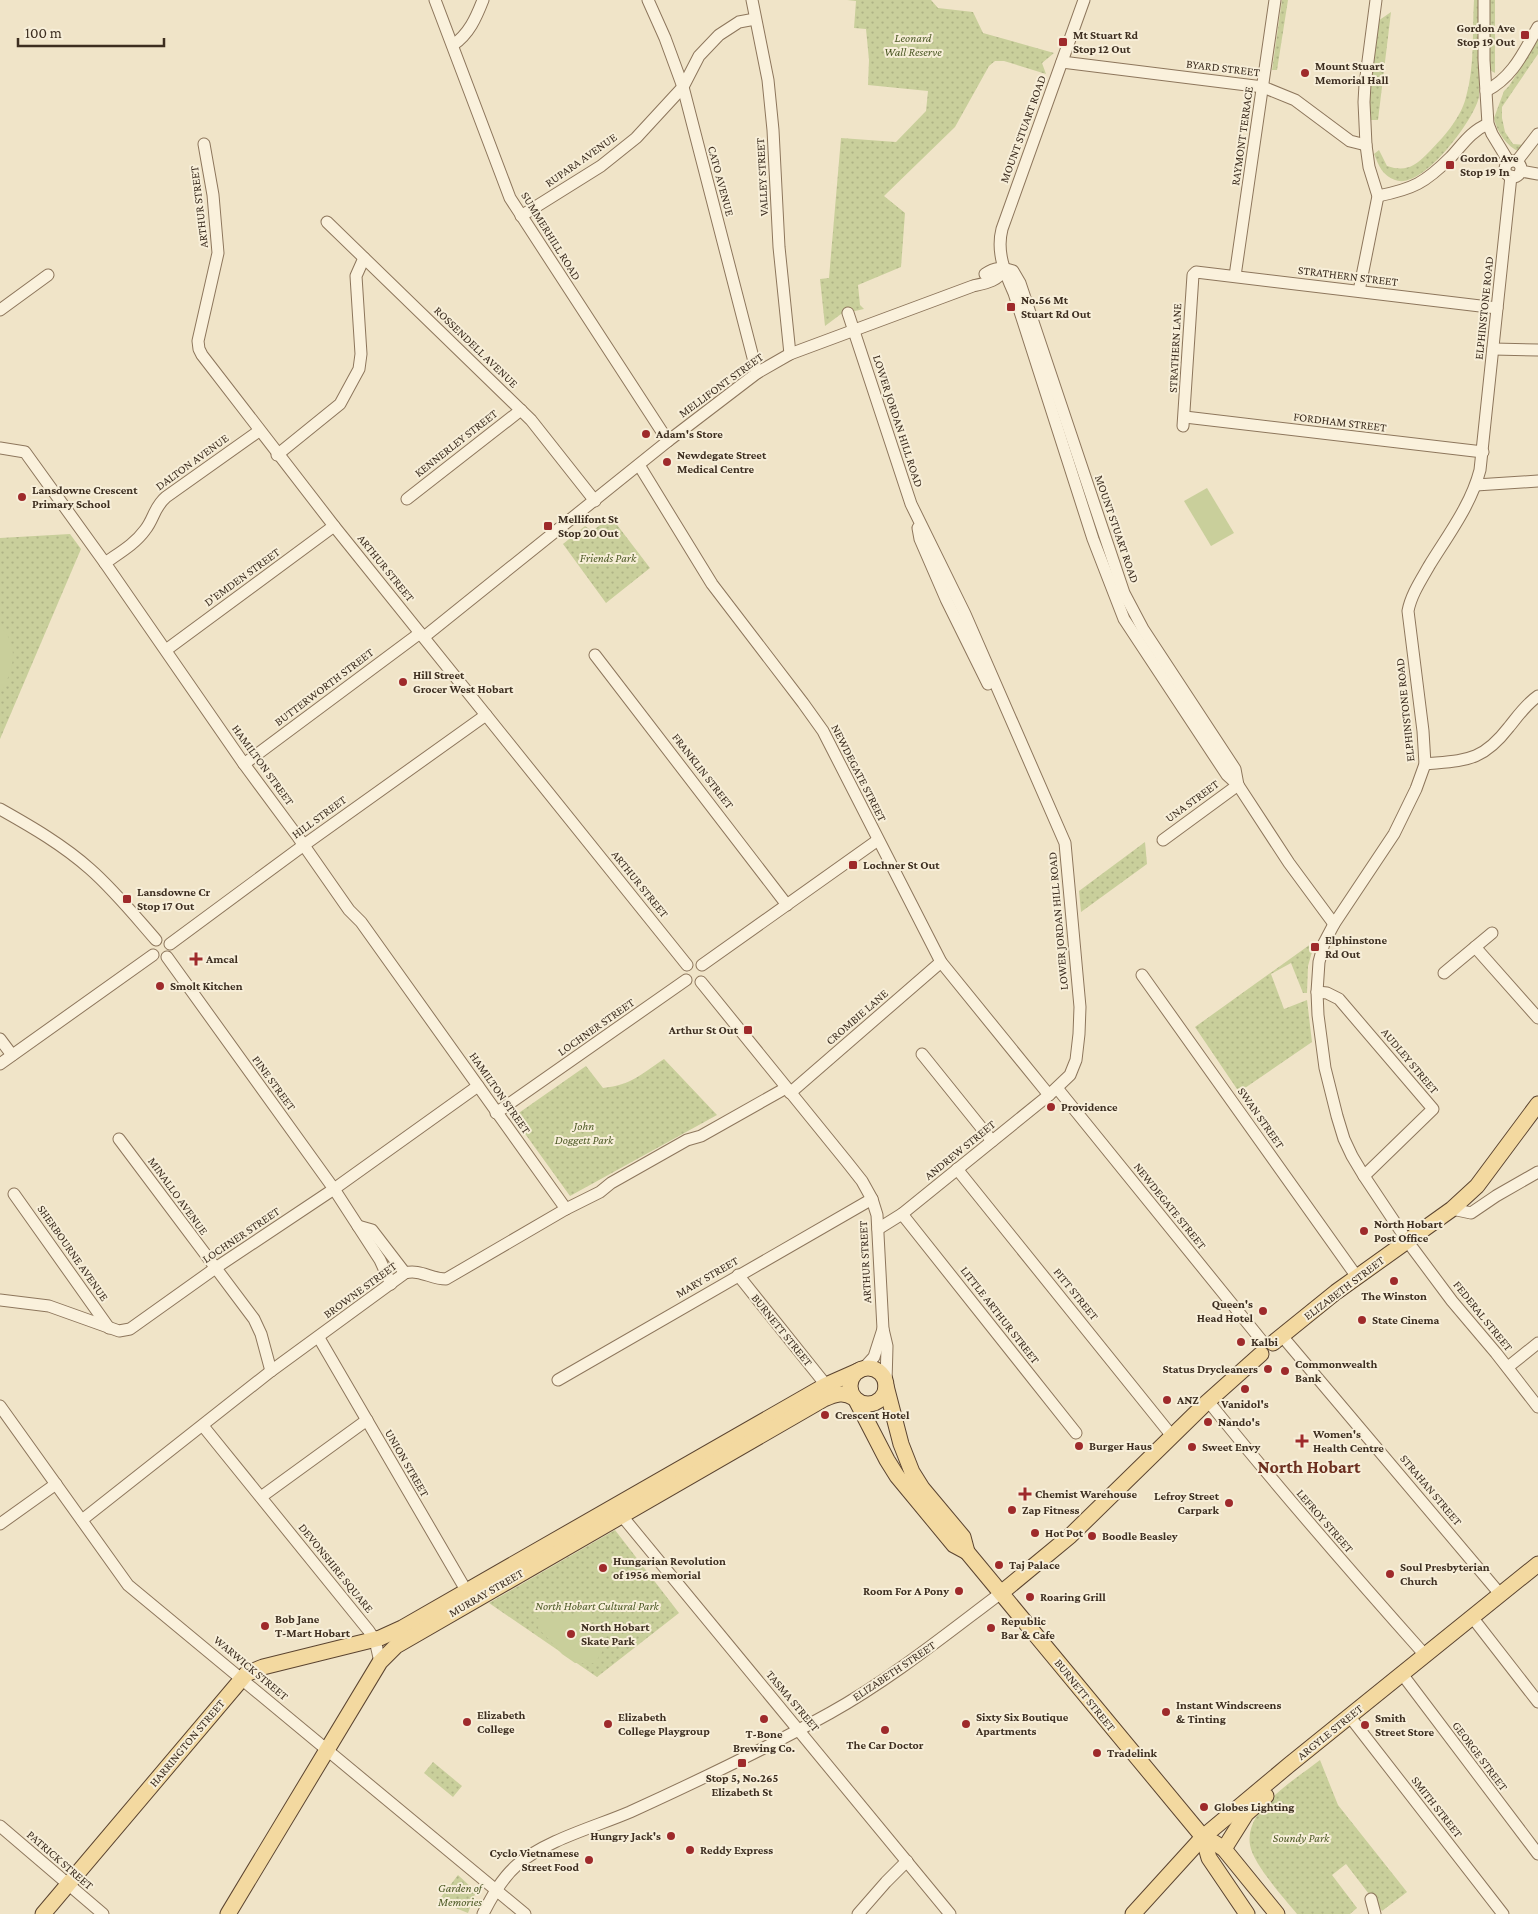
<svg xmlns="http://www.w3.org/2000/svg" width="1538" height="1914" font-family="'Crimson Pro',serif">
<style>
.grass{fill:url(#grass-dots)}
.pitch{fill:#c9cf9b}
.lines{fill:none;stroke-linecap:round;stroke-linejoin:round}
.minor-casing{stroke:#8d765c;stroke-width:13}
.major-casing{stroke:#5b4430;stroke-width:17}
.minor{stroke:#faf1dc;stroke-width:11}
.major{stroke:#f3d9a0;stroke-width:15}
.poi-dot{fill:#9e2a2b;stroke:#f7eed8;stroke-width:2}
.labels{text-anchor:middle;stroke-width:4;stroke-linejoin:round;paint-order:stroke}
.poi-label{font-size:12px;font-weight:bold;fill:#3d2e20;stroke:#f7eed8;text-anchor:start}
.park-label{font-size:12px;font-style:italic;fill:#4d5a26;stroke:#f7eed8}
.street-label{font-size:12px;fill:#3d2e20;stroke:#f7eed8}
.district-label{font-size:18px;font-weight:bold;fill:#6b2e1e;stroke:#f7eed8}
</style>
<defs>
<pattern id="grass-dots" width="8" height="8" patternUnits="userSpaceOnUse" patternTransform="scale(1.25)"><rect width="8" height="8" fill="#c9cf9b"/><path d="M2 2h.1M6 6h.1" fill="none" stroke="#aeb285" stroke-width="1.8" stroke-linecap="round"/></pattern>
</defs>
<rect width="100%" height="100%" fill="#f0e4c8"/>
<g class="grass">
<path d="M847,0h84l7,8 35,4 10,21 71,20 -12,10 4,11 -42,-13h-9l-6,5 -34,61 -71,69 21,17 -4,54 -43,18 2,20 4,4 -23,5 -16,12 -5,-47 9,-1 12,-140 55,4 30,-31 2,-20 -60,-6 1,-25 -3,-31 -12,-1 2,-27z"/>
<path d="M1282,0h6l-11,70h-5z"/>
<path d="M1474,0h5v97c-5,23 -57,94 -84,83 -13,-5 -16,-14 -21,-26l5,-4 8,16c18,6 27,1 40,-12 16,-16 34,-36 39,-57 9,-31 6,-65 8,-97z"/>
<path d="M1488,0h7v73l-5,-3z"/>
<path d="M1391,12l-13,108h-9v-26l9,-73z"/>
<path d="M1538,40v14l-36,53v11l3,14 8,12 12,1 -5,7c-14,-6 -23,-20 -26,-34l10,-27 5,-5z"/>
<path d="M611,517l39,51 -44,35 -43,-59 22,-18 7,5z"/>
<path d="M70,534l11,15 -81,190v-201z"/>
<path d="M1145,842l2,22 -66,48 -2,-21z"/>
<path d="M1315,941l-7,25 -1,27h-4l-12,-30 -20,11 13,35 23,-9 5,42 -73,50 -44,-65z"/>
<path d="M664,1059l53,56 -147,81 -57,-79 73,-51 17,22c29,-3 38,-14 61,-29z"/>
<path d="M615,1530l64,83 -82,64 -108,-74z"/>
<path d="M1320,1760l18,45 69,87 -25,19 -36,-47 -14,11 25,33 -7,6h-53c-13,-16 -44,-50 -47,-69 -6,-36 45,-65 70,-85z"/>
<path d="M433,1762l29,24 -9,11 -29,-24z"/>
<path d="M458,1875l14,13 3,6 -7,19 -30,-12z"/>
</g>
<g class="pitch">
<path d="M1207,488l27,45 -23,13 -27,-45z"/>
<path d="M0,627c21,18 13,46 0,66z"/>
<path d="M543,1608l10,6h23l3,-3 10,-1 7,8 -1,4 -6,1v7l17,8 -4,14 -7,11h-20l-13,-9 -24,-26 3,-10 -7,-1 3,-8z"/>
</g>
<g class="lines">
<defs>
<g id="minor">
<path d="M435,0l75,198 158,243"/>
<path d="M648,0l17,38 18,49 74,286"/>
<path d="M752,0l16,80 5,50 6,117 11,107"/>
<path d="M1084,0l-82,229c-6,23 3,44 12,64l79,246 31,80 103,156 11,10 51,78 45,61"/>
<path d="M1484,0v60l4,64 4,10 17,28"/>
<path d="M453,45c16,-11 23,-27 30,-45"/>
<path d="M1062,62l201,25 32,13 55,41 16,4"/>
<path d="M1486,91c27,-14 37,-38 52,-64"/>
<path d="M204,144l9,51 5,58 -20,88 1,8 3,6 132,171 353,439"/>
<path d="M1517,161l21,-27"/>
<circle cx="1513" cy="169" r="8"/>
<path d="M1521,171l17,3"/>
<path d="M1511,176l-31,294c-9,35 -32,65 -51,96 -8,14 -18,29 -21,45l15,120 2,33 -9,25 -22,45 -60,90 -10,19 -5,19 -2,30 1,23 7,53 12,48 7,23 8,17 12,20 44,66 44,59 44,52 42,54"/>
<path d="M1378,196c35,-7 47,-13 73,-39 12,-13 20,-26 37,-33"/>
<path d="M521,216l80,-50 35,-28 47,-51 16,-31 20,-21 20,-13 16,-3"/>
<path d="M327,222l204,198 64,81"/>
<path d="M985,274c10,-7 16,-7 28,-3l7,12 104,310 19,36 92,140 3,16"/>
<path d="M1235,276l40,-276"/>
<path d="M1359,291l19,-95 -9,-29 -3,-22 -2,-43 1,-18 11,-84"/>
<path d="M0,310l48,-35"/>
<path d="M848,313l63,191 54,110 100,229 15,164 -1,27 -3,26 -6,15 -21,20 -147,119 -24,15"/>
<path d="M1493,349l45,1"/>
<path d="M1185,417l298,35"/>
<path d="M1183,426l10,-151 3,-3 301,36"/>
<path d="M0,448l25,4 80,111 139,201 54,73 51,73 12,12 205,287"/>
<path d="M277,455l63,-51 19,-35 2,-15 -5,-78 8,-18"/>
<path d="M639,465l73,119 91,119 20,28 118,231 108,133"/>
<path d="M1476,485l62,-4"/>
<path d="M407,499l114,-89"/>
<path d="M918,528l2,11 26,60 42,85"/>
<path d="M105,563c14,-10 30,-19 40,-33 9,-11 9,-23 21,-33l93,-66"/>
<path d="M424,637l244,-196 89,-68 33,-19 183,-68c13,-3 25,-5 32,-17"/>
<path d="M166,650l168,-124"/>
<path d="M595,655l192,250"/>
<path d="M244,764l176,-131"/>
<path d="M1425,764c41,-4 57,-2 84,-37 9,-11 17,-23 29,-31"/>
<path d="M0,809c32,18 63,36 90,60 24,21 45,47 66,71"/>
<path d="M1163,840l75,-55"/>
<path d="M170,944l134,-99 182,-130"/>
<path d="M1475,947l63,71"/>
<path d="M167,957l167,232 46,71 11,24"/>
<path d="M702,965l176,-125"/>
<path d="M1444,973l48,-40"/>
<path d="M1142,975l215,302"/>
<path d="M701,982l146,180 15,19 10,18 5,16 6,114 4,17 -1,37"/>
<path d="M1317,992l10,1 12,6 94,110 -69,67"/>
<path d="M0,1039l12,16"/>
<path d="M922,1054l70,87"/>
<path d="M0,1064l153,-109"/>
<path d="M1057,1088l205,253"/>
<path d="M790,1093l151,-131"/>
<path d="M496,1113l190,-133"/>
<path d="M119,1139l135,180 7,15 10,37"/>
<path d="M957,1169l215,267"/>
<path d="M14,1194l95,134"/>
<path d="M1452,1209l19,4 25,-17 42,-24"/>
<path d="M902,1214l174,219"/>
<path d="M358,1226l14,4 33,43"/>
<path d="M738,1275l88,110"/>
<path d="M0,1300l49,6 70,25 11,-2 87,-62 117,-78 144,-103"/>
<path d="M1282,1336l218,258"/>
<path d="M319,1338l151,259"/>
<path d="M1508,1367l30,-24"/>
<path d="M863,1369l11,-12 9,-28"/>
<path d="M558,1380l314,-181"/>
<path d="M1208,1401c70,87 143,171 217,254"/>
<path d="M0,1406l128,179 397,329"/>
<path d="M203,1426l166,205 6,9 5,22"/>
<path d="M261,1497l106,-77"/>
<path d="M617,1510l333,404"/>
<path d="M82,1520l189,-149 134,-98c15,-4 26,6 41,6l120,-70 34,-17 11,-9 76,-43 14,-4 85,-48"/>
<path d="M0,1524l56,-40"/>
<path d="M1472,1617l66,85"/>
<path d="M1402,1674l136,180"/>
<path d="M1350,1717l153,197"/>
<path d="M0,1826l103,88"/>
<path d="M1371,1899l4,15"/>
<path d="M483,1914c9,-18 19,-36 34,-49 29,-25 78,-38 113,-53 68,-31 135,-63 200,-99 61,-34 115,-78 171,-120"/>
<path d="M858,1914l28,-32 21,-21"/>
</g>
<g id="major">
<path d="M1273,1343l63,-51 116,-83 25,-23 61,-82"/>
<circle cx="868" cy="1386" r="18"/>
<path d="M886,1386l15,58 11,28 10,16 41,49 4,15 236,285 12,6 9,6 53,65"/>
<path d="M856,1400l31,60 10,16 57,69 13,7"/>
<path d="M1001,1593l69,-57 135,-132 56,-50"/>
<path d="M1203,1837l6,21 38,56"/>
<path d="M1224,1849l22,-35 20,-18"/>
<path d="M43,1914l203,-240 17,-7 117,-29 22,-10 424,-243 34,-15"/>
<path d="M228,1914l152,-252 16,-16 428,-247c11,-5 20,-8 30,-1"/>
<path d="M1133,1914l70,-77 86,-72 249,-201"/>
</g>
</defs>
<use href="#minor" class="minor-casing"/>
<use href="#major" class="major-casing"/>
<use href="#minor" class="minor"/>
<use href="#major" class="major"/>
</g>
<g class="poi-dot">
<rect x="1520" y="30" width="10" height="10" rx="2.5"/>
<rect x="1058" y="37" width="10" height="10" rx="2.5"/>
<circle cx="1305" cy="73" r="5"/>
<rect x="1445" y="160" width="10" height="10" rx="2.5"/>
<rect x="1006" y="302" width="10" height="10" rx="2.5"/>
<circle cx="646" cy="434" r="5"/>
<circle cx="667" cy="462" r="5"/>
<circle cx="22" cy="497" r="5"/>
<rect x="543" y="521" width="10" height="10" rx="2.5"/>
<circle cx="403" cy="682" r="5"/>
<rect x="848" y="860" width="10" height="10" rx="2.5"/>
<rect x="122" y="894" width="10" height="10" rx="2.5"/>
<rect x="1310" y="942" width="10" height="10" rx="2.5"/>
<path d="M193.5 951.5h5v5h5v5h-5v5h-5v-5h-5v-5h5z"/>
<circle cx="160" cy="986" r="5"/>
<rect x="743" y="1025" width="10" height="10" rx="2.5"/>
<circle cx="1051" cy="1107" r="5"/>
<circle cx="1364" cy="1231" r="5"/>
<circle cx="1394" cy="1281" r="5"/>
<circle cx="1263" cy="1311" r="5"/>
<circle cx="1362" cy="1320" r="5"/>
<circle cx="1241" cy="1342" r="5"/>
<circle cx="1268" cy="1369" r="5"/>
<circle cx="1285" cy="1371" r="5"/>
<circle cx="1245" cy="1389" r="5"/>
<circle cx="1167" cy="1400" r="5"/>
<circle cx="825" cy="1415" r="5"/>
<circle cx="1208" cy="1422" r="5"/>
<path d="M1299.5 1433.5h5v5h5v5h-5v5h-5v-5h-5v-5h5z"/>
<circle cx="1079" cy="1446" r="5"/>
<circle cx="1192" cy="1447" r="5"/>
<path d="M1022.5 1486.5h5v5h5v5h-5v5h-5v-5h-5v-5h5z"/>
<circle cx="1229" cy="1503" r="5"/>
<circle cx="1012" cy="1510" r="5"/>
<circle cx="1035" cy="1533" r="5"/>
<circle cx="1092" cy="1536" r="5"/>
<circle cx="999" cy="1565" r="5"/>
<circle cx="603" cy="1568" r="5"/>
<circle cx="1390" cy="1574" r="5"/>
<circle cx="959" cy="1591" r="5"/>
<circle cx="1030" cy="1597" r="5"/>
<circle cx="265" cy="1626" r="5"/>
<circle cx="991" cy="1628" r="5"/>
<circle cx="571" cy="1634" r="5"/>
<circle cx="1166" cy="1712" r="5"/>
<circle cx="764" cy="1719" r="5"/>
<circle cx="467" cy="1722" r="5"/>
<circle cx="608" cy="1724" r="5"/>
<circle cx="966" cy="1724" r="5"/>
<circle cx="1365" cy="1725" r="5"/>
<circle cx="885" cy="1730" r="5"/>
<circle cx="1097" cy="1753" r="5"/>
<rect x="737" y="1758" width="10" height="10" rx="2.5"/>
<circle cx="1204" cy="1807" r="5"/>
<circle cx="671" cy="1836" r="5"/>
<circle cx="690" cy="1850" r="5"/>
<circle cx="589" cy="1860" r="5"/>
</g>
<g class="labels">
<g class="poi-label">
<text x="1515" y="32" text-anchor="end">Gordon Ave<tspan x="1515" dy="14">Stop 19 Out</tspan></text>
<text x="1073" y="39">Mt Stuart Rd<tspan x="1073" dy="14">Stop 12 Out</tspan></text>
<text x="1315" y="70">Mount Stuart<tspan x="1315" dy="14">Memorial Hall</tspan></text>
<text x="1460" y="162">Gordon Ave<tspan x="1460" dy="14">Stop 19 In</tspan></text>
<text x="1021" y="304">No.56 Mt<tspan x="1021" dy="14">Stuart Rd Out</tspan></text>
<text x="656" y="438">Adam's Store</text>
<text x="677" y="459">Newdegate Street<tspan x="677" dy="14">Medical Centre</tspan></text>
<text x="32" y="494">Lansdowne Crescent<tspan x="32" dy="14">Primary School</tspan></text>
<text x="558" y="523">Mellifont St<tspan x="558" dy="14">Stop 20 Out</tspan></text>
<text x="413" y="679">Hill Street<tspan x="413" dy="14">Grocer West Hobart</tspan></text>
<text x="863" y="869">Lochner St Out</text>
<text x="137" y="896">Lansdowne Cr<tspan x="137" dy="14">Stop 17 Out</tspan></text>
<text x="1325" y="944">Elphinstone<tspan x="1325" dy="14">Rd Out</tspan></text>
<text x="206" y="963">Amcal</text>
<text x="170" y="990">Smolt Kitchen</text>
<text x="738" y="1034" text-anchor="end">Arthur St Out</text>
<text x="1061" y="1111">Providence</text>
<text x="1374" y="1228">North Hobart<tspan x="1374" dy="14">Post Office</tspan></text>
<text x="1394" y="1300" text-anchor="middle">The Winston</text>
<text x="1253" y="1308" text-anchor="end">Queen's<tspan x="1253" dy="14">Head Hotel</tspan></text>
<text x="1372" y="1324">State Cinema</text>
<text x="1251" y="1346">Kalbi</text>
<text x="1295" y="1368">Commonwealth<tspan x="1295" dy="14">Bank</tspan></text>
<text x="1258" y="1373" text-anchor="end">Status Drycleaners</text>
<text x="1177" y="1404">ANZ</text>
<text x="1245" y="1408" text-anchor="middle">Vanidol's</text>
<text x="835" y="1419">Crescent Hotel</text>
<text x="1218" y="1426">Nando's</text>
<text x="1313" y="1438">Women's<tspan x="1313" dy="14">Health Centre</tspan></text>
<text x="1089" y="1450">Burger Haus</text>
<text x="1202" y="1451">Sweet Envy</text>
<text x="1035" y="1498">Chemist Warehouse</text>
<text x="1219" y="1500" text-anchor="end">Lefroy Street<tspan x="1219" dy="14">Carpark</tspan></text>
<text x="1022" y="1514">Zap Fitness</text>
<text x="1045" y="1537">Hot Pot</text>
<text x="1102" y="1540">Boodle Beasley</text>
<text x="613" y="1565">Hungarian Revolution<tspan x="613" dy="14">of 1956 memorial</tspan></text>
<text x="1009" y="1569">Taj Palace</text>
<text x="1400" y="1571">Soul Presbyterian<tspan x="1400" dy="14">Church</tspan></text>
<text x="949" y="1595" text-anchor="end">Room For A Pony</text>
<text x="1040" y="1601">Roaring Grill</text>
<text x="275" y="1623">Bob Jane<tspan x="275" dy="14">T-Mart Hobart</tspan></text>
<text x="1001" y="1625">Republic<tspan x="1001" dy="14">Bar &amp; Cafe</tspan></text>
<text x="581" y="1631">North Hobart<tspan x="581" dy="14">Skate Park</tspan></text>
<text x="1176" y="1709">Instant Windscreens<tspan x="1176" dy="14">&amp; Tinting</tspan></text>
<text x="477" y="1719">Elizabeth<tspan x="477" dy="14">College</tspan></text>
<text x="618" y="1721">Elizabeth<tspan x="618" dy="14">College Playgroup</tspan></text>
<text x="976" y="1721">Sixty Six Boutique<tspan x="976" dy="14">Apartments</tspan></text>
<text x="1375" y="1722">Smith<tspan x="1375" dy="14">Street Store</tspan></text>
<text x="764" y="1738" text-anchor="middle">T-Bone<tspan x="764" dy="14">Brewing Co.</tspan></text>
<text x="885" y="1749" text-anchor="middle">The Car Doctor</text>
<text x="1107" y="1757">Tradelink</text>
<text x="742" y="1782" text-anchor="middle">Stop 5, No.265<tspan x="742" dy="14">Elizabeth St</tspan></text>
<text x="1214" y="1811">Globes Lighting</text>
<text x="661" y="1840" text-anchor="end">Hungry Jack's</text>
<text x="700" y="1854">Reddy Express</text>
<text x="579" y="1857" text-anchor="end">Cyclo Vietnamese<tspan x="579" dy="14">Street Food</tspan></text>
</g>
<g class="park-label">
<text x="913" y="42">Leonard<tspan x="913" dy="14">Wall Reserve</tspan></text>
<text x="608" y="562">Friends Park</text>
<text x="584" y="1130">John<tspan x="584" dy="14">Doggett Park</tspan></text>
<text x="597" y="1610">North Hobart Cultural Park</text>
<text x="1301" y="1842">Soundy Park</text>
<text x="460" y="1892">Garden of<tspan x="460" dy="14">Memories</tspan></text>
</g>
<g class="street-label">
<text transform="translate(1223 68) rotate(7)" y="4">BYARD STREET</text>
<text transform="translate(1023 129) rotate(-70)" y="4">MOUNT STUART ROAD</text>
<text transform="translate(1242 136) rotate(-82)" y="4">RAYMONT TERRACE</text>
<text transform="translate(581 160) rotate(-35)" y="4">RUPARA AVENUE</text>
<text transform="translate(762 177) rotate(-93)" y="4">VALLEY STREET</text>
<text transform="translate(721 181) rotate(75)" y="4">CATO AVENUE</text>
<text transform="translate(199 207) rotate(-97)" y="4">ARTHUR STREET</text>
<text transform="translate(551 236) rotate(58)" y="4">SUMMERHILL ROAD</text>
<text transform="translate(1348 276) rotate(7)" y="4">STRATHERN STREET</text>
<text transform="translate(1484 308) rotate(-84)" y="4">ELPHINSTONE ROAD</text>
<text transform="translate(476 347) rotate(44)" y="4">ROSSENDELL AVENUE</text>
<text transform="translate(1175 348) rotate(-87)" y="4">STRATHERN LANE</text>
<text transform="translate(721 385) rotate(-36)" y="4">MELLIFONT STREET</text>
<text transform="translate(898 421) rotate(72)" y="4">LOWER JORDAN HILL ROAD</text>
<text transform="translate(1340 422) rotate(7)" y="4">FORDHAM STREET</text>
<text transform="translate(456 443) rotate(-38)" y="4">KENNERLEY STREET</text>
<text transform="translate(192 462) rotate(-36)" y="4">DALTON AVENUE</text>
<text transform="translate(1117 529) rotate(71)" y="4">MOUNT STUART ROAD</text>
<text transform="translate(386 568) rotate(51)" y="4">ARTHUR STREET</text>
<text transform="translate(242 577) rotate(-36)" y="4">D'EMDEN STREET</text>
<text transform="translate(324 687) rotate(-37)" y="4">BUTTERWORTH STREET</text>
<text transform="translate(1405 710) rotate(-96)" y="4">ELPHINSTONE ROAD</text>
<text transform="translate(263 765) rotate(54)" y="4">HAMILTON STREET</text>
<text transform="translate(703 771) rotate(52)" y="4">FRANKLIN STREET</text>
<text transform="translate(859 773) rotate(63)" y="4">NEWDEGATE STREET</text>
<text transform="translate(1192 801) rotate(-36)" y="4">UNA STREET</text>
<text transform="translate(319 817) rotate(-36)" y="4">HILL STREET</text>
<text transform="translate(640 884) rotate(51)" y="4">ARTHUR STREET</text>
<text transform="translate(1058 921) rotate(-95)" y="4">LOWER JORDAN HILL ROAD</text>
<text transform="translate(857 1017) rotate(-41)" y="4">CROMBIE LANE</text>
<text transform="translate(596 1027) rotate(-35)" y="4">LOCHNER STREET</text>
<text transform="translate(1410 1061) rotate(50)" y="4">AUDLEY STREET</text>
<text transform="translate(274 1083) rotate(54)" y="4">PINE STREET</text>
<text transform="translate(500 1093) rotate(55)" y="4">HAMILTON STREET</text>
<text transform="translate(1261 1118) rotate(55)" y="4">SWAN STREET</text>
<text transform="translate(960 1150) rotate(-39)" y="4">ANDREW STREET</text>
<text transform="translate(178 1196) rotate(54)" y="4">MINALLO AVENUE</text>
<text transform="translate(1170 1206) rotate(51)" y="4">NEWDEGATE STREET</text>
<text transform="translate(241 1235) rotate(-34)" y="4">LOCHNER STREET</text>
<text transform="translate(73 1253) rotate(55)" y="4">SHERBOURNE AVENUE</text>
<text transform="translate(865 1262) rotate(-93)" y="4">ARTHUR STREET</text>
<text transform="translate(707 1277) rotate(-30)" y="4">MARY STREET</text>
<text transform="translate(1344 1288) rotate(-37)" y="4">ELIZABETH STREET</text>
<text transform="translate(360 1290) rotate(-36)" y="4">BROWNE STREET</text>
<text transform="translate(1076 1294) rotate(51)" y="4">PITT STREET</text>
<text transform="translate(1000 1315) rotate(52)" y="4">LITTLE ARTHUR STREET</text>
<text transform="translate(1483 1316) rotate(51)" y="4">FEDERAL STREET</text>
<text transform="translate(782 1330) rotate(51)" y="4">BURNETT STREET</text>
<text transform="translate(407 1463) rotate(60)" y="4">UNION STREET</text>
<text transform="translate(1431 1490) rotate(50)" y="4">STRAHAN STREET</text>
<text transform="translate(1325 1521) rotate(49)" y="4">LEFROY STREET</text>
<text transform="translate(336 1568) rotate(51)" y="4">DEVONSHIRE SQUARE</text>
<text transform="translate(486 1593) rotate(-30)" y="4">MURRAY STREET</text>
<text transform="translate(251 1668) rotate(40)" y="4">WARWICK STREET</text>
<text transform="translate(894 1671) rotate(-34)" y="4">ELIZABETH STREET</text>
<text transform="translate(1085 1695) rotate(51)" y="4">BURNETT STREET</text>
<text transform="translate(793 1701) rotate(50)" y="4">TASMA STREET</text>
<text transform="translate(1330 1732) rotate(-39)" y="4">ARGYLE STREET</text>
<text transform="translate(187 1743) rotate(-50)" y="4">HARRINGTON STREET</text>
<text transform="translate(1480 1756) rotate(53)" y="4">GEORGE STREET</text>
<text transform="translate(1437 1807) rotate(52)" y="4">SMITH STREET</text>
<text transform="translate(60 1860) rotate(41)" y="4">PATRICK STREET</text>
</g>
<g class="district-label">
<text x="1309" y="1473">North Hobart</text>
</g>
</g>
<path d="M18 38v8h146v-8" fill="none" stroke="#3d2e20" stroke-width="2.5"/>
<text x="25" y="38" font-size="15" fill="#3d2e20" stroke="#f7eed8" stroke-width="4" paint-order="stroke">100 m</text>
</svg>
